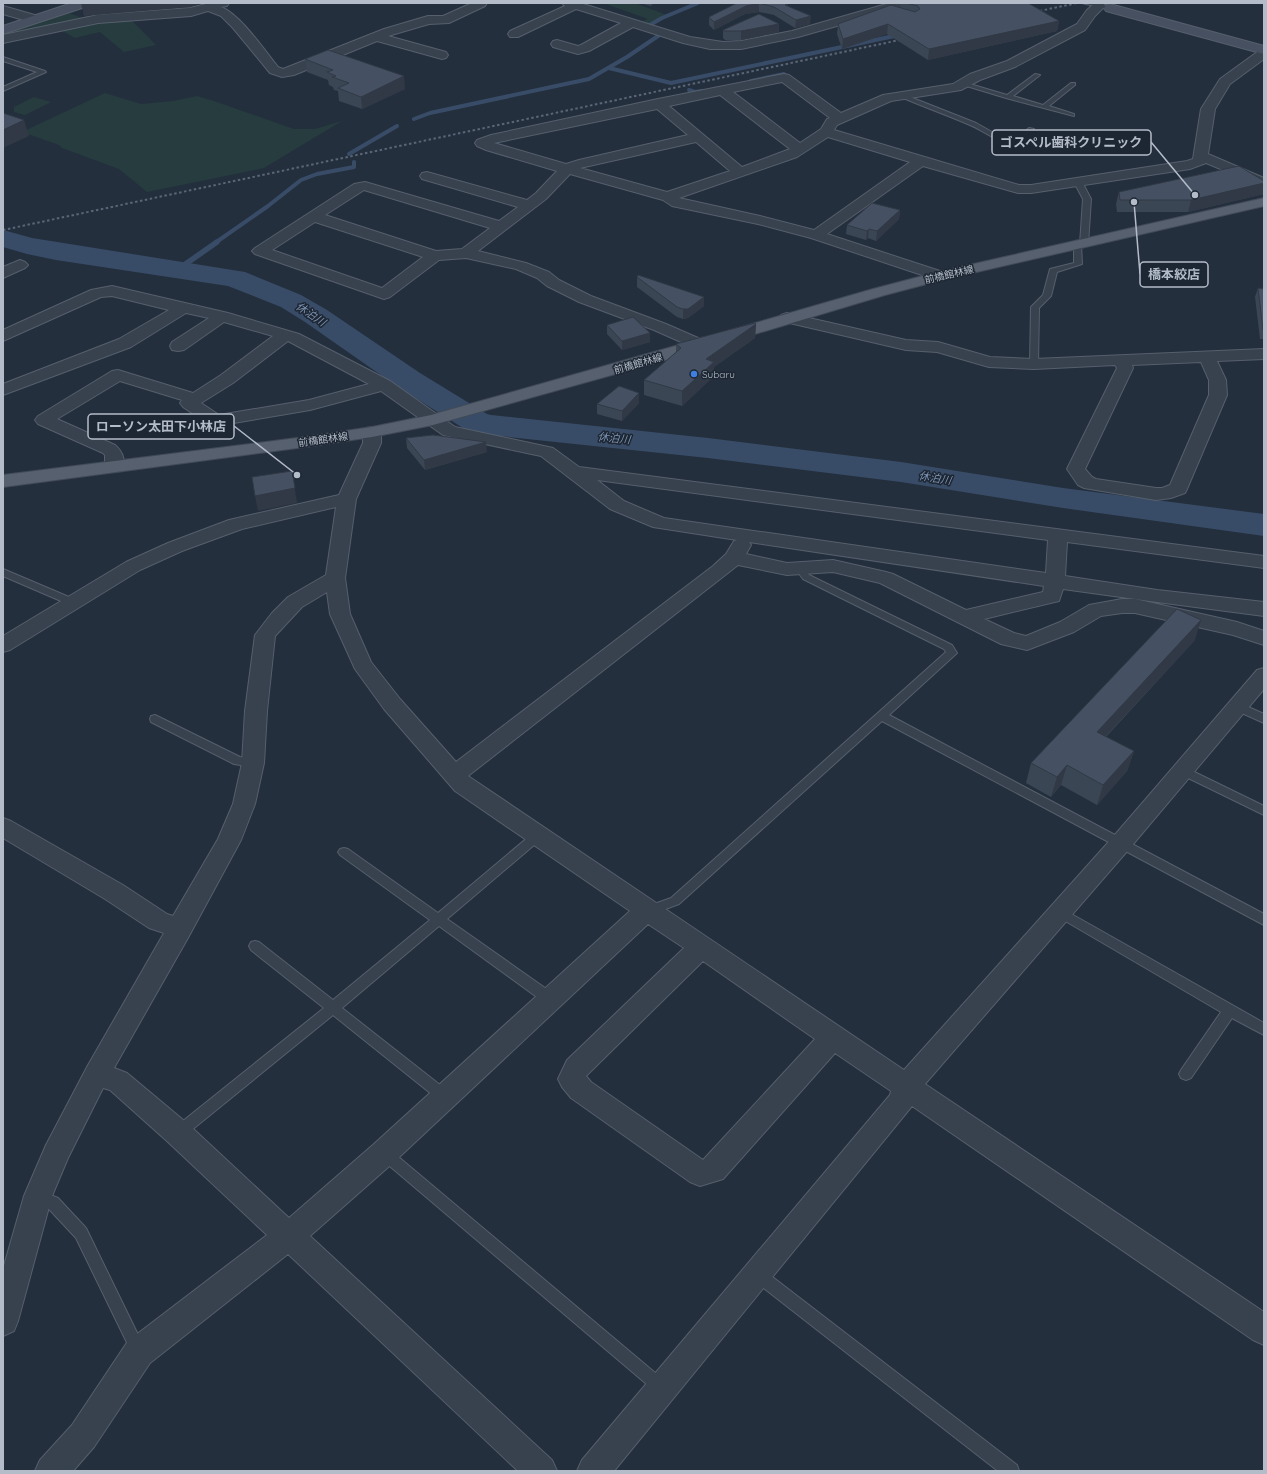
<svg xmlns="http://www.w3.org/2000/svg" width="1267" height="1474" font-family="Quicksand,'Noto Sans JP',sans-serif">
<style>
.green{fill:#263c3f}
.lines{fill:none;stroke-linecap:round;stroke-linejoin:round}
.stream-far1{stroke:#394c67;stroke-width:4}
.stream{stroke:#394c67;stroke-width:5.5}
.river{fill:#394c67;fill-rule:evenodd}
.lane-casing{stroke:#565f6c;stroke-width:2}
.street-casing{stroke:#565f6c;stroke-width:2}
.secondary-casing{stroke:#565f6c;stroke-width:2}
.primary-casing{stroke:#414a57;stroke-width:2}
.lane{fill:#38414e;fill-rule:evenodd}
.street{fill:#38414e;fill-rule:evenodd}
.secondary{fill:#465061;fill-rule:evenodd}
.primary{fill:#56606e;fill-rule:evenodd}
.rail{stroke:#5a6575;stroke-width:2;stroke-dasharray:2.5 2.5;stroke-linecap:butt}
.wall{fill:#3b4654}
.shaded-wall{fill:#303945}
.building{fill:#455162;stroke:#303945}
.shop-dot{fill:#3f7fe0;stroke:#1d2633;stroke-width:1.5}
.labels{text-anchor:middle;stroke-width:3;stroke-linejoin:round;paint-order:stroke}
.far-street-label{font-size:10px;fill:#b4bcc9;stroke:#1d2633}
.far-poi-label{font-size:10px;fill:#b4bcc9;stroke:#1d2633;text-anchor:start}
.far-water-label{font-size:11px;font-style:italic;fill:#7c92b1;stroke:#1d2633}
.leader{fill:none;stroke:#b4bcc9;stroke-width:1.5}
.callout-dot{fill:#b4bcc9;stroke:#1d2633;stroke-width:1.5}
.callout{fill:#1d2633;stroke:#b4bcc9;stroke-width:1.5}
.callout-label{font-size:13px;text-anchor:middle;font-weight:bold;fill:#b4bcc9}
</style>
<rect width="100%" height="100%" fill="#242f3e"/>
<g class="green">
<path d="M603,3h32l32,12 -20,10 -9,-2 10,-4z"/>
<path d="M69,13l16,6 -82,17v-1z"/>
<path d="M130,19l26,26 -32,7 -24,-20 -25,6 -14,-8 40,-9z"/>
<path d="M105,93l36,11 32,-3 24,-5 20,6 77,27h21l27,-8 -78,47 -117,24 -28,-23 -57,-21 -3,-3 -37,-13z"/>
<path d="M34,97l17,5 -26,13 -11,-3v-5z"/>
</g>
<g class="lines">
<g class="stream-far1">
<path d="M648,26l14,-8 36,-15"/>
<path d="M609,68l62,15 228,-48"/>
<path d="M751,81l33,-7"/>
<path d="M689,90l6,2 7,-1"/>
<path d="M414,119l16,-6 159,-34 38,-22 34,-23"/>
<path d="M349,154l48,-28"/>
<path d="M215,243l53,-37 33,-26 16,-6 37,-7v-5"/>
</g>
<path class="stream" d="M177,270l40,-28"/>
<path class="river" d="M3,230l29,8 213,34 56,23 26,15 93,63 67,41 4,1 217,23 193,24 162,26 201,26v22l-201,-28 -162,-26 -193,-24 -218,-23 -27,-7 -65,-41 -93,-65 -24,-15 -53,-21 -172,-26 -29,-6 -24,-7z"/>
<defs>
<g id="lane">
<path d="M1082,3h13l15,4 -3,2z"/>
<path d="M3,57l42,14 1,1 -43,19v-4l34,-15 -34,-11z"/>
<path d="M1035,74l5,1 -27,21 30,9 28,-22h4v2l-26,21 25,8v2l-68,-18 -46,-14 3,-2 44,13z"/>
<path d="M901,95h4l71,28 23,13 16,4 14,-12 5,1 -16,14c-17,3 -33,-12 -48,-18 -23,-10 -46,-18 -69,-28z"/>
<path d="M1075,180h6l10,19 -3,45 -4,2 -4,-2 3,-45 -9,-17z"/>
<path d="M1074,243h3l4,2 1,19 -25,8 -6,24 -12,12 -1,56 -1,2h-6l-1,-2 1,-57 12,-12 7,-26 24,-6z"/>
<path d="M800,565l3,1 6,9 143,70 5,8 -68,62 375,199v11l-382,-204 -203,183 -32,12 -4,-2 -2,-3 2,-3 28,-10 275,-246 -2,-3 -141,-70 -8,-11z"/>
<path d="M3,569l73,31 1,2 -1,2h-8l-65,-28z"/>
<path d="M1237,702l27,12v9l-31,-14 -1,-3 1,-3z"/>
<path d="M155,715l85,42 17,3 2,3 -2,3 -4,1 -19,-3 -83,-42 -1,-3 1,-3z"/>
<path d="M1182,766l82,40v9l-86,-42 -2,-3 2,-3z"/>
<path d="M536,833l4,1 2,3 -2,3 -93,79 108,76 1,4 -1,4 -5,1 -5,-1 -106,-77 -97,82 107,84 2,4 -2,4 -5,2 -5,-2 -106,-85 -150,122 -5,2 -5,-2 -2,-4 2,-4 151,-121 -73,-58 -2,-4 2,-4 4,-1 4,1 74,58 97,-80 -90,-65 -2,-3 2,-3 4,-1 4,1 90,64 94,-79z"/>
<path d="M1059,907l205,116v12l-32,-17 -41,60 -5,2 -5,-2 -2,-4 2,-4 40,-58 -166,-97 -2,-3 2,-3z"/>
<path d="M384,1147l5,2 277,233 3,5 -3,5 -5,3 -5,-3 -277,-235 -2,-4 2,-4z"/>
<path d="M38,1190l20,8 28,30 57,117 3,5 -3,5 -5,2 -5,-2 -57,-117 -28,-30 -15,-7 -2,-5 2,-5z"/>
<path d="M757,1267l5,2 255,196 2,6h-21l-246,-192 -2,-5 2,-5z"/>
</g>
<g id="street">
<path d="M210,3h19l-2,3 -6,1c20,8 43,43 57,60l5,2 101,-40 44,-13h15l29,-13h15l-2,3 -36,17 -20,1 -41,12 58,16 2,3 -2,3 -4,1 -65,-18 -83,34 -12,2 -12,-4 -37,-45 -12,-12 -13,-5 -17,5 -93,7 -95,20v-8l95,-20 92,-7z"/>
<path d="M562,3h18l110,34 33,5 18,-1 51,-10 98,-28h19l-2,3 -109,31 -57,12h-31l-27,-6 -50,-16 -44,24 -11,3 -25,-7 -2,-3 2,-3 4,-1 21,6 3,-1 40,-22 -45,-14 -58,28h-8l-2,-3 2,-3 55,-25z"/>
<path d="M1095,3h8l2,3 -10,10 -10,14 -70,37 -35,13 -19,10 -70,11 -54,24 -3,5 185,55h12l156,-24 6,-2 8,-50 19,-30 40,-29 4,-1v10l-34,25 -15,25 -7,45 56,24v9l-58,-24 -16,6 -159,24h-13l-95,-27 -96,68 119,39 2,3 -2,3 -6,2 -129,-43 -53,-14 -86,-18 -9,-6 -93,-26 -24,25 -68,52 48,12 23,9 10,8 32,16 75,28 39,17 2,4 -2,4 -6,1 -45,-20 -75,-28 -32,-16 -10,-8 -21,-9 -50,-11 -27,2 -49,37 -6,2 -129,-45 -3,-3 3,-3 99,-64 11,-2 134,39 19,-14 -96,-28 -2,-3 2,-3 5,-1 100,28 9,-7 21,-22 -71,-21 -9,-4 -2,-3 2,-3 14,-5 167,-36 126,-25 5,1 52,38 42,-18 70,-11 17,-10 37,-13 70,-37 10,-14zM782,82l48,36 -3,1 -6,10 -21,14 -67,-51zM720,95l70,54 -48,18 -73,-61zM657,109l31,26 -109,25 -13,4 -72,-21zM828,137l82,25 -96,68 -54,-14 -81,-18 118,-41zM696,142l34,29 -63,21 -87,-24zM364,190l126,38 -28,21 -26,2 -111,-36zM315,222l108,35 -41,31 -110,-38z"/>
<path d="M3,6l35,10 2,3 -2,3 -4,1 -31,-9z"/>
<path d="M20,260l5,2 3,3 -3,3 -22,10v-11z"/>
<path d="M112,286l116,27 71,21 91,47 65,46 98,21 26,19 685,89v12l-197,-26 -2,34 92,14 107,12v14l-107,-14 -94,-13 -4,12 -75,18 30,14 12,3 34,-14 29,-17 33,-6h13l102,23 27,9v14l-31,-10 -98,-22h-13l-21,3 -27,16 -47,18 -26,-6 -121,-61 -47,-11 -46,3 -49,-10 -270,211 436,294 209,-233 144,-167 7,-2v21l-135,160 -204,235 339,228v33l-11,-5 -341,-234 -298,365h-37l5,-11 308,-365 1,-4 -56,-38 -112,126 -23,7 -10,-4 -119,-84 -9,-11 -4,-8 9,-19 117,-112 -36,-24 -254,238 -84,74 242,224 5,11h-39l-230,-217 -138,109 -56,84 -21,24h-38l5,-11 32,-35 56,-84 139,-106 -99,-93 -58,-52 -7,-2 -35,70 -16,38 -34,125 -4,10 -11,5v-67l21,-73 22,-51 41,-78 77,-134 -15,-5 -44,-29 -102,-61v-20l8,3 112,64 44,29 6,2 45,-77 15,-35 9,-41 3,-52 10,-76 17,-22 16,-16 38,-22 10,-68 -94,22 -60,22 -42,19 -130,80 -7,2v-16l123,-74 42,-19 61,-23 110,-25 24,-52v-11l3,-4 6,-1 6,1 3,4v11l-25,56 -11,79 5,36 21,48 29,37 56,63 257,-196 13,-12 8,-13 3,-1 -84,-13 -43,-18 -69,-53 -98,-21 -62,-44 -71,19 -94,16 -6,-1 -27,-18 -3,-4 2,-3 -62,-19 -63,38 58,26c8,7 12,17 5,26l-6,1 -6,-1 -3,-4v-12l-2,-2 -65,-29 -3,-4 3,-4 74,-45 6,-1 75,23 28,-18 52,-39 -49,-14 -40,28 -6,1 -6,-1 -2,-4 2,-4 37,-24 -23,-5 -55,34 -128,48v-11l116,-45 50,-29 -57,-14 -11,1 -98,44v-11l88,-40zM288,341l81,43 -60,16 -90,15 -18,-12 32,-20zM597,480l451,60 -2,33 -382,-55 -40,-17zM749,542l295,44 -1,6 -77,18 -73,-36 -7,-2 -53,-12 -46,3 -41,-9 5,-9zM327,592l3,22 25,55 29,40 71,82 175,120 -256,233 -85,74 -101,-94 -61,-51 -13,-5 75,-132 52,-96 14,-36 9,-41 3,-52 8,-75 27,-29zM703,961l112,78 -112,121 -112,-78 -5,-6z"/>
<path d="M787,313l119,27 32,2 52,15 44,2 230,-10v10l-47,2 9,19 1,15 -40,94 -2,4 -14,5 -15,2 -72,-12 -6,-3 -11,-16 50,-101 -2,-3 -81,4 -45,-2 -52,-15 -31,-2 -125,-29 -2,-3 2,-3zM1201,362l8,18v15l-39,90 -8,3h-6l-60,-9 -4,-2 -7,-8 48,-101 -1,-3z"/>
</g>
<g id="secondary">
<path d="M72,3h18l-2,3 -85,28v-8z"/>
<path d="M1110,4l154,42v8l-158,-43 -2,-3 2,-3z"/>
</g>
<path id="primary" d="M1264,198v8l-322,74 -57,15 -180,54 -272,76 -61,12 -67,10 -302,40v-12l302,-38 67,-10 59,-12 262,-74 180,-52 61,-16z"/>
</defs>
<use href="#lane" class="lane-casing"/>
<use href="#street" class="street-casing"/>
<use href="#secondary" class="secondary-casing"/>
<use href="#primary" class="primary-casing"/>
<use href="#lane" class="lane"/>
<use href="#street" class="street"/>
<use href="#secondary" class="secondary"/>
<use href="#primary" class="primary"/>
<g class="rail">
<path d="M1030,13l47,-10"/>
<path d="M3,230l906,-192"/>
</g>
</g>
<g class="wall">
<path d="M640,3h15l-4,3z"/>
<path d="M730,3h54l4,2 -1,1 23,18 -15,4 -21,-13 -15,-3 -14,2 -31,16 -5,-5v-8l26,-13z"/>
<path d="M901,3h127l31,18 -2,10 -129,29 -41,-26 -45,15 -5,-15 1,-10 62,-16z"/>
<path d="M779,24v8l-38,8h-16l-2,-2v-8z"/>
<path d="M305,59l100,30 -43,20 -23,-8 -1,-10 -4,-1 -1,-3 -4,-2 -1,-5 -21,-8z"/>
<path d="M1264,181v13l-76,18h-71l-1,-8 3,-12z"/>
<path d="M900,210l-1,9 -23,22 -8,-3 -2,2 -20,-6 1,-9z"/>
<path d="M637,277l67,29 -16,12 -5,1 -6,-2 -40,-30z"/>
<path d="M1258,288l6,1v50h-4l-5,-42z"/>
<path d="M756,324l-1,14 -41,29v9l-32,30 -38,-11v-15l32,-27v-9z"/>
<path d="M607,325l43,17 -28,8 -15,-16z"/>
<path d="M639,403l-17,18 -25,-7v-10z"/>
<path d="M406,438l81,14 -62,18 -18,-22z"/>
<path d="M1195,640l-89,97 28,14 -7,20 -30,34 -36,-20 -10,12 -25,-14 5,-20z"/>
</g>
<g class="shaded-wall">
<path d="M81,3h123l-14,4 -106,9z"/>
<path d="M651,3h4l-4,3z"/>
<path d="M759,3v9l-14,2 -31,16v-8l32,-16z"/>
<path d="M811,16l-1,8 -15,4 1,-8z"/>
<path d="M1059,21l-2,10 -129,29 1,-11z"/>
<path d="M779,24v8l-38,8v-9z"/>
<path d="M888,24l-1,10 -45,15 1,-10z"/>
<path d="M404,76l1,13 -43,20 -1,-12z"/>
<path d="M24,120l5,16 -26,12v-18z"/>
<path d="M1264,183v11l-76,18 3,-12z"/>
<path d="M900,210l-1,9 -23,22 1,-10z"/>
<path d="M869,229l-1,9 -2,2 1,-9z"/>
<path d="M704,297v9l-16,12 -5,1v-10z"/>
<path d="M756,324l-1,14 -41,29v9l-32,30v-15l24,-32z"/>
<path d="M650,333v9l-28,8v-9z"/>
<path d="M639,393v10l-17,18v-10z"/>
<path d="M486,442l1,10 -62,18 -1,-10z"/>
<path d="M292,471l5,32 -39,8 -3,-15z"/>
<path d="M1201,620l-6,20 -104,112 6,-20z"/>
<path d="M1134,751l-7,20 -30,34 6,-20z"/>
<path d="M1067,765l-6,20 -10,12 6,-20z"/>
</g>
<g class="building">
<path d="M737,3h47l4,2h-3l26,11 -15,4 -22,-13 -15,-4 -13,3 -32,16 -5,-5z"/>
<path d="M906,3h122l31,18 -130,28 -41,-25 -45,15 -5,-15 53,-19 24,7 5,-3 -2,-3z"/>
<path d="M759,14l20,10 -38,7h-16l-2,-1z"/>
<path d="M328,50l76,26 -43,21 -23,-9 11,-5 -17,-6 4,-1 -9,-4 6,-2 -28,-11z"/>
<path d="M3,113l21,7 -21,10z"/>
<path d="M1239,166l25,15v2l-73,17h-71l-1,-8z"/>
<path d="M872,203l28,7 -23,21 -8,-2 -2,2 -20,-6z"/>
<path d="M638,275l66,22 -16,12h-5l-6,-2 -40,-30z"/>
<path d="M1258,288l6,1v41h-1z"/>
<path d="M633,317l17,16 -28,8 -15,-16z"/>
<path d="M755,323l1,1 -50,35 8,3 -32,29 -38,-11 37,-32 -5,-4 52,-14z"/>
<path d="M619,386l20,7 -17,18 -25,-7z"/>
<path d="M433,435l53,7 -62,18 -18,-22z"/>
<path d="M292,471l3,17 -40,8 -3,-19z"/>
<path d="M1177,609l24,11 -104,112 37,19 -31,34 -36,-20 -10,12 -26,-14z"/>
</g>
<circle class="shop-dot" cx="694" cy="374" r="4"/>
<g class="labels">
<g class="far-street-label">
<text transform="translate(949 274) rotate(-13)" y="4">前橋館林線</text>
<text transform="translate(638 363) rotate(-16)" y="4">前橋館林線</text>
<text transform="translate(323 439) rotate(-8)" y="4">前橋館林線</text>
</g>
<g class="far-poi-label">
<text x="702" y="378">Subaru</text>
</g>
<g class="far-water-label">
<text transform="translate(311 314) rotate(34)" y="4">休泊川</text>
<text transform="translate(614 438) rotate(6)" y="4">休泊川</text>
<text transform="translate(935 478) rotate(9)" y="4">休泊川</text>
</g>
</g>
<path class="leader" d="M1195 195L1151 142M1134 202L1140 274M297 475L234 426"/>
<g class="callout-dot">
<circle cx="1195" cy="195" r="4"/>
<circle cx="1134" cy="202" r="4"/>
<circle cx="297" cy="475" r="4"/>
</g>
<g class="callout">
<rect x="992" y="130" width="159" height="25" rx="4"/>
<rect x="1140" y="262" width="68" height="25" rx="4"/>
<rect x="88" y="414" width="146" height="25" rx="4"/>
</g>
<g class="callout-label">
<text x="1071" y="147">ゴスペル歯科クリニック</text>
<text x="1174" y="279">橋本絞店</text>
<text x="161" y="431">ローソン太田下小林店</text>
</g>
<rect width="1267" height="1474" fill="none" stroke="#b4bcc9" stroke-width="8"/>
</svg>
